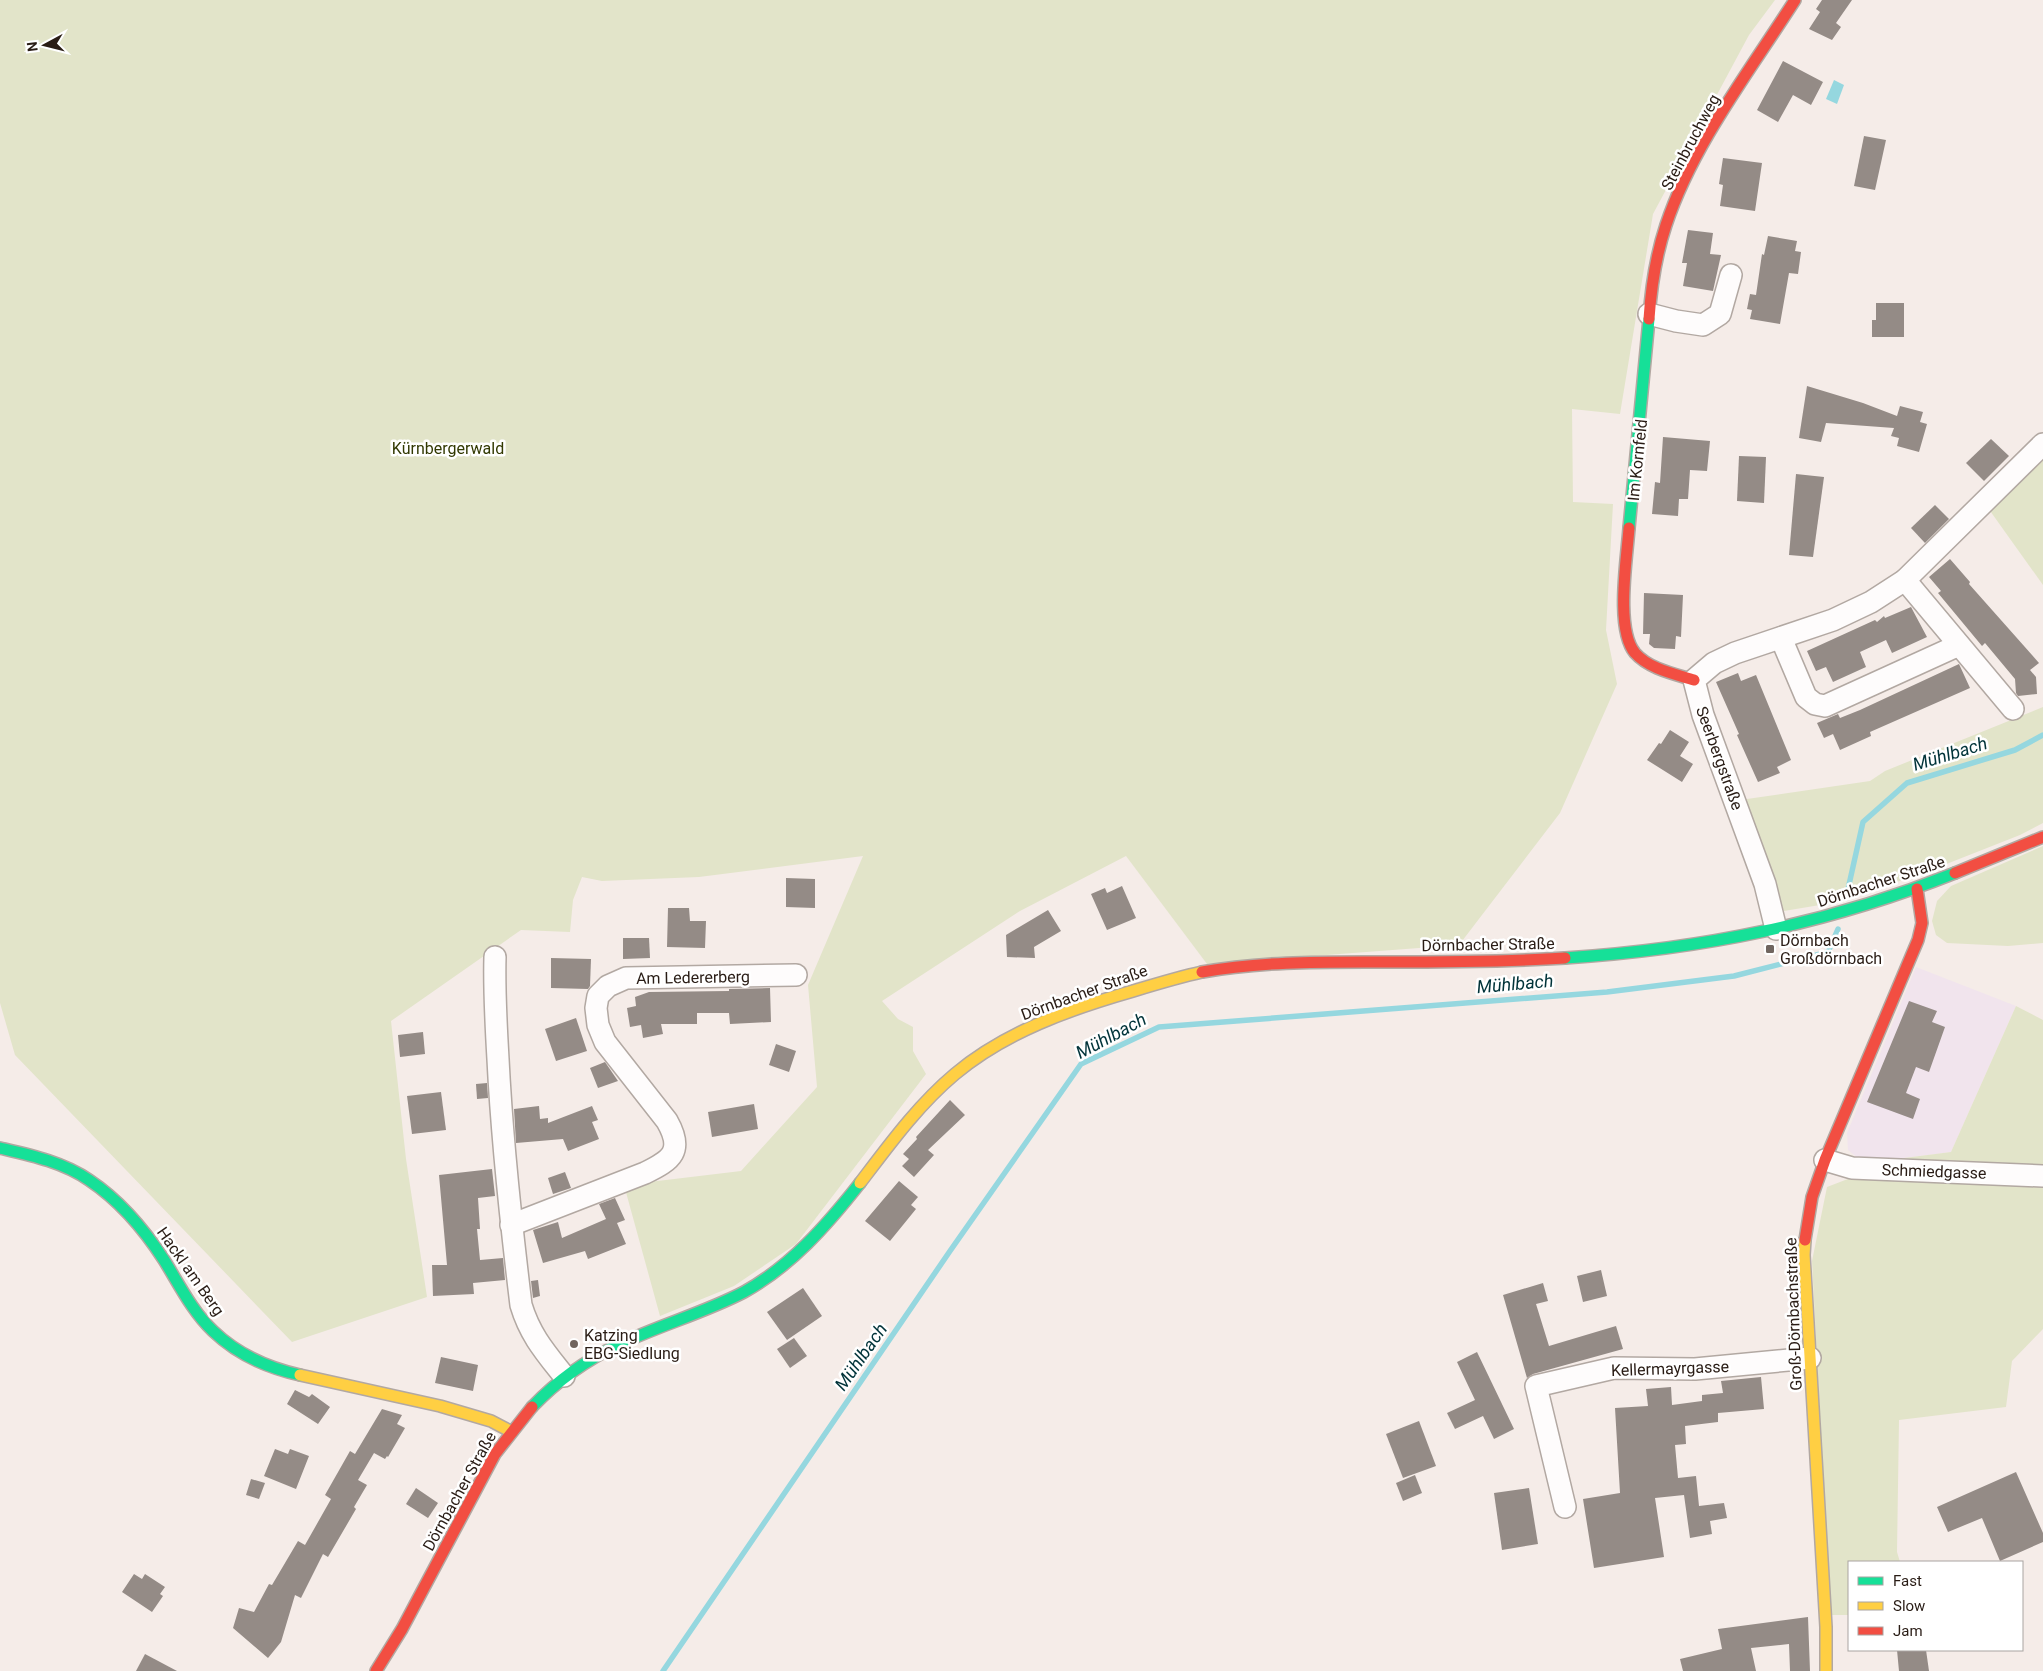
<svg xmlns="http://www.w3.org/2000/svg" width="2043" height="1671" font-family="Roboto,sans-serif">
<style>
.industrial{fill:#f1e4ed}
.green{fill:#e2e4c9}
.water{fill:#95d7df}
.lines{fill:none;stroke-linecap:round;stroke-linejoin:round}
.stream{stroke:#95d7df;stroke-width:5.5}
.building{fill:#948b86}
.street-casing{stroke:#b2a8a2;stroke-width:24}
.fast-casing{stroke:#b2a8a2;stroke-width:14}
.slow-casing{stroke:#b2a8a2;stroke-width:14}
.jam-casing{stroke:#b2a8a2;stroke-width:14}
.street{stroke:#fefcfc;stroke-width:21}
.fast{stroke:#16e098;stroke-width:11}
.slow{stroke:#ffcf43;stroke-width:11}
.jam{stroke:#f24e42;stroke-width:11}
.poi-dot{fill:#70655f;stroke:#fff;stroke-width:2}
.labels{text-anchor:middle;stroke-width:5;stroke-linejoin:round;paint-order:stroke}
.street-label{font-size:16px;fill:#291c15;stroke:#fff}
.park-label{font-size:16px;fill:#323902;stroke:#fff}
.poi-label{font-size:16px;fill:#291c15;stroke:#fff;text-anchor:start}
.water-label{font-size:18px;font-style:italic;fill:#013339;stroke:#fff}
</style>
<rect width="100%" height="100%" fill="#f5ece8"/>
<path class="industrial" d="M1916,967l100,39 -65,146 -70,9 -22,-2 -11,-9 -1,-17z"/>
<g class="green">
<path d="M0,0h1775l-26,35 -96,179 -33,200 -48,-5 1,93 40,2 -7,126 11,54 -57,129 -101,132 -252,19 -81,-108 -106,55 -138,90 16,18 15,8v24l13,23 -130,170 -62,42 -74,30 -36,-131 117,-14 76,-84 -9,-102 55,-129 -164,21 -97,4 -20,-4 -9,23 -3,32 -49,-2 -130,91 15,138 21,138 -135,45 -277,-287 -15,-52z"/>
<path d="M2043,456v129l-55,-77z"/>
<path d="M2043,707v116l-23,12 -104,41 -90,28 -42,7 -44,-111 130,-19 15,-10z"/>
<path d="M2043,846v97l-35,3 -61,-3 -11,-8 -4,-14 5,-20 14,-15z"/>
<path d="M2016,1006l27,14v149l-162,-8 70,-9z"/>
<path d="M1853,1177l190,7v145l-31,32 -6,46 -107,13 -2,132 3,10h-51v53h-19l-18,-354 15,-74z"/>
</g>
<path class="water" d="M1834,80l10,5 -7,19 -11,-5z"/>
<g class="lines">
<g class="stream">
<path d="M1846,898l17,-76 44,-39 108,-33 28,-15"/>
<path d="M663,1671l287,-420 131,-187 78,-37 448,-35 127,-16 94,-24 10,-23"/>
</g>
</g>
<g class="building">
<path d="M1822,0h30l-16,23 5,4 -9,13 -23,-11 11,-17 -4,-3z"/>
<path d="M1783,61l40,21 -12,23 -18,-10 -15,27 -21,-12z"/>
<path d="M1864,136l22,4 -11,50 -21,-4z"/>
<path d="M1723,158l39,5 -7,48 -35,-5 3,-21 -4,-1z"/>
<path d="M1688,230l25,3 -3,21 11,1 -8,36 -30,-5 4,-23h-5z"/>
<path d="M1768,236l29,5 -2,10 6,1 -3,22 -9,-1 -9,51 -30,-5 2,-9 -5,-1 3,-15 6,1 6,-41 2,1z"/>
<path d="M1876,303h28v34h-32v-17h4z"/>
<path d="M1807,386l56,17 34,13 3,-10 23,6 -3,10 7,2 -8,28 -22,-6 2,-8 -8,-2 3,-8 -68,-5 -5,19 -22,-4z"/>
<path d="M1663,437l47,4 -3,30 -17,-1 -2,29h-9l-1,17 -26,-2 3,-32 5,1z"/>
<path d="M1991,439l18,17 -25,25 -18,-18z"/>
<path d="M1739,456l27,1 -2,46 -27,-2z"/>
<path d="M1796,474l28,3 -11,80 -24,-2z"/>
<path d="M1935,505l14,14 -24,24 -14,-15z"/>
<path d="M1950,559l20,23 -1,2 70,79 -9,7 6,7 1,17 -19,2 -2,-3 -1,-14 -30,-36 -3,3 -44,-53 3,-2 -12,-14z"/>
<path d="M1644,593l39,2 -2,42 -5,-1 -1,13 -21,-1 -5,-4 1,-10h-7z"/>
<path d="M1911,607l16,30 -35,16 -6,-13 -26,12 6,15 -33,15 -7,-15 -10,4 -9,-20 68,-31 2,2 7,-6 1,2z"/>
<path d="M1959,664l11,24 -100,44 1,4 -31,14 -7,-16 -9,4 -7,-15 21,-9 2,4 20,-8z"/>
<path d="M1738,673l3,8 15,-6 35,85 -14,7 3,6 -22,9 -21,-47 2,-1 -23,-52z"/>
<path d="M1670,730l19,12 -9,14 13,8 -11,18 -35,-22 12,-17 2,1z"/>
<path d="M786,878l29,1v29l-29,-1z"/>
<path d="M1122,886l14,32 -29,12 -16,-36 14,-6 2,5z"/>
<path d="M668,908h21l1,13h16l-1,27 -38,-1z"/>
<path d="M1048,910l13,21 -27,16 1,11 -28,-1 -1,-22z"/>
<path d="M623,938h26l1,20 -27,1z"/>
<path d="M551,958l40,1 -1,27 -2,3 -37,-1z"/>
<path d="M770,988l1,34 -41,2 -1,-11h-32v11h-36l2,10 -20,4 -2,-13 -11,2 -3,-19 9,-2 -1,-9 14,-5 80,-1v-2z"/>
<path d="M1909,1001l28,10 -5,11 13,5 -16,45 -13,-5 -10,26 14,6 -7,20 -46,-17z"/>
<path d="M576,1018l11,33 -31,10 -11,-32z"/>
<path d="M423,1032l2,22 -25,3 -2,-22z"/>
<path d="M776,1044l20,7 -7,21 -20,-7z"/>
<path d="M605,1062l13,19 -20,7 -8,-20z"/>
<path d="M487,1083l1,15 -11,1 -1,-15z"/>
<path d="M441,1092l5,38 -34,4 -5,-38z"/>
<path d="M950,1100l15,15 -37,35 6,5 -20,22 -12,-11 7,-7 -6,-5 14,-15 -1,-2z"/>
<path d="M754,1104l4,25 -46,8 -4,-25z"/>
<path d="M539,1106l1,13 8,-1v5l44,-17 6,14 -6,2 7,17 -31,12 -5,-12 -47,4 -2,-34z"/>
<path d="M492,1169l3,27 -17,2 2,31h-3l3,31 23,-2 2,22 -32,3 1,11 -41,2 -1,-31h15l-8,-90z"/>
<path d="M565,1172l6,16 -18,6 -5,-16z"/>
<path d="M899,1181l19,16 -7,8 5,4 -26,32 -25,-20z"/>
<path d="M615,1198l10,22 -8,3 9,21 -38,15 -3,-8 -42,12 -10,-33 25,-8 4,16 44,-19 -7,-15z"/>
<path d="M1601,1270l6,26 -24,6 -6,-26z"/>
<path d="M538,1280l2,16 -7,2 -2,-17z"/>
<path d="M1543,1283l5,18 -12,3 13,42 67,-20 7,23 -90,25 -6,4 -24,-83z"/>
<path d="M803,1288l19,28 -35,24 -20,-28z"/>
<path d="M794,1338l13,18 -17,12 -13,-19z"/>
<path d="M1477,1352l37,77 -20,10 -11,-23 -28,13 -8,-16 28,-13 -18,-38z"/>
<path d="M441,1357l37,8 -5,26 -38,-8z"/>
<path d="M1761,1377l3,32 -46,4v9l-33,4 1,18 -11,1 3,33 18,-2 3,30 25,-3 3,15 -17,3 2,13 -22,4 -6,-43 -29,3 9,59 -70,11 -11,-69 37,-6 -5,-85 33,-2 -2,-17 25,-2 1,18 30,-4v-6l21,-2 -2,-12z"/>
<path d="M295,1390l14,7 3,-3 18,13 -12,17 -31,-20z"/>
<path d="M382,1409l20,6 -5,9 8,4 -17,29 -1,-1 -2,3 -11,-6 -16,27 9,5 -13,22 2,2 -28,48 -5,-3 -22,44 -6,-3 -14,47 -13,16 -35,-30 6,-20 15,4 15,-28 3,1 26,-44 7,4 26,-46 -6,-4 25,-44 5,3z"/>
<path d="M1419,1421l17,45 -33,12 -17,-44z"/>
<path d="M275,1449l13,5 2,-5 19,7 -13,33 -32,-13z"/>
<path d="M2016,1472l27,61v9l-43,19 -18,-43 -34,14 -11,-25z"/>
<path d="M1415,1475l7,18 -19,8 -7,-18z"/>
<path d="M251,1479l14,4 -6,16 -13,-4z"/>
<path d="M416,1488l22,15 -10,15 -22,-14z"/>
<path d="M1529,1488l9,56 -36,6 -8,-57z"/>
<path d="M134,1574l8,5 3,-5 20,13 -5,7 3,2 -11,16 -30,-20z"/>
<path d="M1808,1617l2,54h-20l-1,-27 -38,4 5,23h-73l-3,-12 42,-10 -4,-20z"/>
<path d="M1897,1650h29l3,21h-30z"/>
<path d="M145,1654l32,17h-41z"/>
</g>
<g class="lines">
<defs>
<g id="street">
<path d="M1649,314l27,7 27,4 17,-11 11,-39"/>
<path d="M1905,580l108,129"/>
<path d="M1781,638l25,59 9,7 10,2 134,-61"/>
<path d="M1776,929l-11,-45 -62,-169 -9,-35 20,-17 21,-10 98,-33 38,-18 34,-22 138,-136"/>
<path d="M495,957c-1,34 1,68 3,102 4,82 13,164 23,246 9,30 24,47 43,71"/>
<path d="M1825,1160l27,8 191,8"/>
<path d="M511,1225l134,-52c27,-13 39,-22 22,-52l-62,-79 -7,-17 -2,-17 2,-12 10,-10 18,-8 170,-3"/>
<path d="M1565,1507l-29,-121 78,-18 81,1 115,-11"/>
</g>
<g id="fast">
<path d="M1629,528l20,-209"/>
<path d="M1565,958c137,-9 262,-34 390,-85"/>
<path d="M0,1148c30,7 63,14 89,32 30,20 55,49 75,80 15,24 28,51 49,71 24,23 55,37 87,44"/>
<path d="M532,1407c24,-25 54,-47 86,-62 41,-20 86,-32 126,-53 47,-26 83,-67 116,-109"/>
</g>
<g id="slow">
<path d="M860,1183c29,-38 58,-78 95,-109 50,-42 115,-65 178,-83 23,-7 46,-14 69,-19"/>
<path d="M1805,1240l-1,15 22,372v44"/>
<path d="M300,1375l140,31 51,15 19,10"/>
</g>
<g id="jam">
<path d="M1649,319c2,-31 7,-64 17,-94 27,-81 83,-153 129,-225"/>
<path d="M1629,528c-2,30 -14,101 6,125 14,16 40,21 59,27"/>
<path d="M1955,873l88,-36"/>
<path d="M1202,972c60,-11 123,-10 183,-10 60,0 120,0 180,-4"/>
<path d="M1805,1240l7,-43 13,-37 93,-220 4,-17 -5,-34"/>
<path d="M376,1671l26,-42 93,-175 37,-47"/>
</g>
</defs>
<use href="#street" class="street-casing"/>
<use href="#fast" class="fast-casing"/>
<use href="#slow" class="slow-casing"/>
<use href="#jam" class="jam-casing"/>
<use href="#street" class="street"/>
<use href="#fast" class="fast"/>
<use href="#slow" class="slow"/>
<use href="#jam" class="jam"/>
</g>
<g class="poi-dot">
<rect x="1765" y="944" width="10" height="10" rx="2.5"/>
<circle cx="574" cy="1344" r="5"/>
</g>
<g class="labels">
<g class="street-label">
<text transform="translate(1690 142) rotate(-62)" y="6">Steinbruchweg</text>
<text transform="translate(1637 460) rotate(-84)" y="6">Im Kornfeld</text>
<text transform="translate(1720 758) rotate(70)" y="6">Seerbergstraße</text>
<text transform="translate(1881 881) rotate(-18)" y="6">Dörnbacher Straße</text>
<text transform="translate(1488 944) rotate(-1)" y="6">Dörnbacher Straße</text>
<text transform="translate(693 977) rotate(-1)" y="6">Am Ledererberg</text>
<text transform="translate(1084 992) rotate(-20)" y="6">Dörnbacher Straße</text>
<text transform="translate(1934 1171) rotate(2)" y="6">Schmiedgasse</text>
<text transform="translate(191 1271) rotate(55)" y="6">Hackl am Berg</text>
<text transform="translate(1793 1314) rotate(-92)" y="6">Groß-Dörnbachstraße</text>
<text transform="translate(1670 1368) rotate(-2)" y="6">Kellermayrgasse</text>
<text transform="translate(459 1491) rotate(-61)" y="6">Dörnbacher Straße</text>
</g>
<g class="park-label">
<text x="448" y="454">Kürnbergerwald</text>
</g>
<g class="poi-label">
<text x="1780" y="946">Dörnbach<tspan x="1780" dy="18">Großdörnbach</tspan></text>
<text x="584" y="1341">Katzing<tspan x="584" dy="18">EBG-Siedlung</tspan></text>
</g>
<g class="water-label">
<text transform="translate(1950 754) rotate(-17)" y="6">Mühlbach</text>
<text transform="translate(1515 984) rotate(-5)" y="6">Mühlbach</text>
<text transform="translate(1111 1036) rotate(-28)" y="6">Mühlbach</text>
<text transform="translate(861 1357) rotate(-55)" y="6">Mühlbach</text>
</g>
</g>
<rect x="1848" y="1561" width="175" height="90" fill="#ffffff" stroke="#a9a4a1"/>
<rect x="1858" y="1577" width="25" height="8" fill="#16e098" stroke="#a9a4a1"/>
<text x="1893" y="1586" font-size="15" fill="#291c15">Fast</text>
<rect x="1858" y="1602" width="25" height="8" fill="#ffcf43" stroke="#a9a4a1"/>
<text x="1893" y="1611" font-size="15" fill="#291c15">Slow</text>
<rect x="1858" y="1627" width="25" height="8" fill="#f24e42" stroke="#a9a4a1"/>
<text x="1893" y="1636" font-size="15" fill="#291c15">Jam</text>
<g transform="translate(45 45) rotate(263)" stroke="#ffffff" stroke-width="4" paint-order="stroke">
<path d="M0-4L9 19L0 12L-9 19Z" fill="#291c15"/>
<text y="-8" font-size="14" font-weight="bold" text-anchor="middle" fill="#291c15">N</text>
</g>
</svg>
